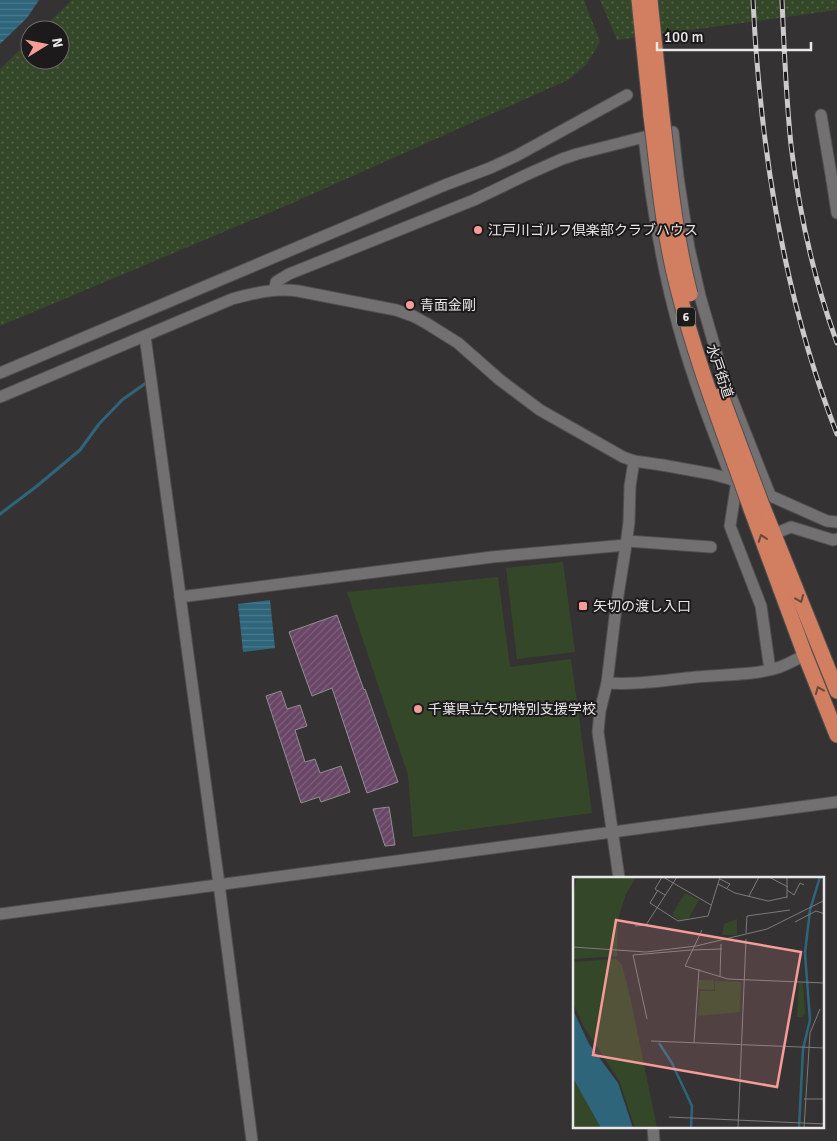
<svg xmlns="http://www.w3.org/2000/svg" width="837" height="1141" font-family="Signika,'Noto Sans JP',sans-serif">
<style>
.grass{fill:url(#grass-dots)}
.pitch{fill:#354729}
.water{fill:url(#water-rules)}
.lines{fill:none;stroke-linecap:round;stroke-linejoin:round}
.stream{stroke:#2e657a;stroke-width:3}
.building{fill:url(#building-hatch);stroke:#908d90}
.minor-casing{stroke:#514f51;stroke-width:13}
.highway-casing{stroke:#514f51;stroke-width:17}
.minor{stroke:#737072;stroke-width:11}
.highway{stroke:#d17e61;stroke-width:15}
.rail-casing{stroke:#ccc9cb;stroke-width:5}
.rail{stroke:#1c1a1b;stroke-width:3;stroke-dasharray:9;stroke-linecap:butt}
.highway-bridge-casing{stroke:#514f51;stroke-width:17;stroke-linecap:butt}
.highway-bridge{stroke:#d17e61;stroke-width:15}
.oneway{stroke:#6d473a}
.poi-dot{fill:#f59b98;stroke:#1c1a1b;stroke-width:2}
.labels{text-anchor:middle;stroke-width:4;stroke-linejoin:round;paint-order:stroke}
.shield{fill:#1c1a1b;stroke:#acaaaa;stroke-width:1}
.shield-label{font-size:12px;font-weight:bold;fill:#e9e7e8}
.poi-label{font-size:14px;fill:#e9e7e8;stroke:#1c1a1b;text-anchor:start}
.street-label{font-size:14px;fill:#e9e7e8;stroke:#1c1a1b}
.inset-river{fill:none;stroke:#2e657a;stroke-width:2.5}
.inset-road{fill:none;stroke:#7d7a7c;stroke-width:1}
.view{fill:#f59b98;fill-opacity:0.15;stroke:#f59b98;stroke-width:2.5}
.inset-edge{fill:none;stroke:#e9e7e8;stroke-width:2.5}
</style>
<defs>
<pattern id="grass-dots" width="8" height="8" patternUnits="userSpaceOnUse" patternTransform="scale(1.25)"><rect width="8" height="8" fill="#354729"/><path d="M2 2h.1M6 6h.1" fill="none" stroke="#526248" stroke-width="1.8" stroke-linecap="round"/></pattern>
<pattern id="water-rules" width="6" height="5" patternUnits="userSpaceOnUse" patternTransform="scale(1.25)"><rect width="6" height="5" fill="#2e657a"/><path d="M0 2.5h6" fill="none" stroke="#4c7b8d"/></pattern>
<pattern id="building-hatch" width="6" height="6" patternUnits="userSpaceOnUse" patternTransform="scale(1.25)"><rect width="6" height="6" fill="#694666"/><path d="M-1 1l2-2M0 6l6-6M5 7l2-2" fill="none" stroke="#7e617c"/></pattern>
</defs>
<rect width="100%" height="100%" fill="#353234"/>
<g class="grass">
<path d="M72,0h512l16,42 -14,23 -18,15 -278,124 -290,122v-257l30,-29v20h30v-30h-19z"/>
<path d="M600,0h237v10l-220,30z"/>
</g>
<g class="pitch">
<path d="M563,562l12,90 -58,7 -11,-91z"/>
<path d="M498,577l12,90 61,-8 21,154 -179,24 -5,-62 -61,-183z"/>
</g>
<g class="water">
<path d="M0,0h39l-12,18 -27,26z"/>
<path d="M270,600l5,48 -32,4 -5,-48z"/>
</g>
<g class="lines">
<path class="stream" d="M0,514l37,-28 43,-36 19,-26 23,-24 24,-17"/>
</g>
<g class="building">
<path d="M337,615l27,75 1,-1 33,93 -31,11 -35,-105 -20,8 -23,-64z"/>
<path d="M281,691l6,18 13,-4 7,21 -12,4 10,32 10,-3 5,14 21,-7 9,26 -29,10 -2,-5 -18,6 -35,-107z"/>
<path d="M389,807l6,38 -10,1 -12,-37z"/>
</g>
<g class="lines">
<defs>
<g id="minor">
<path d="M821,115l11,65 5,3"/>
<path d="M673,132l5,45 11,71 11,48 24,83 46,116"/>
<path d="M832,180l5,33"/>
<path d="M275,290l1,-8 3,-2 10,-6 185,-74 54,-26 34,-15 15,-5 67,-17c7,63 17,126 34,188 14,52 34,104 54,155"/>
<path d="M145,336l74,548 33,257"/>
<path d="M0,373l445,-188 45,-17 26,-12 111,-61"/>
<path d="M0,397l232,-98c22,-6 42,-11 66,-8l98,19 17,6 13,7 32,20 42,37 40,30 83,47 11,4 28,4 50,9 25,7 90,40 10,1"/>
<path d="M737,481l-7,45 31,80 8,57"/>
<path d="M774,534l17,-7 42,13 4,-1"/>
<path d="M627,541l84,6"/>
<path d="M180,597l312,-40 134,-12"/>
<path d="M607,683c30,2 58,-3 89,-6 28,-3 57,-1 84,-10 8,-3 17,-8 25,-12"/>
<path d="M619,878l-21,-146 2,-21 7,-28 9,-75 10,-63 3,-23 1,-36 4,-25"/>
<path d="M0,914l837,-112"/>
<path d="M653,1127l1,14"/>
</g>
<g id="highway">
<path d="M639,0l12,116"/>
<path d="M650,0l12,115"/>
<path d="M762,505l75,186"/>
<path d="M751,509l54,146 32,80"/>
</g>
</defs>
<use href="#minor" class="minor-casing"/>
<use href="#highway" class="highway-casing"/>
<use href="#minor" class="minor"/>
<use href="#highway" class="highway"/>
<defs>
<g id="rail">
<path d="M753,0c7,147 30,296 84,434"/>
<path d="M782,0c2,48 4,97 9,145 8,67 23,135 46,198"/>
</g>
</defs>
<use href="#rail" class="rail-casing"/>
<use href="#rail" class="rail"/>
<defs>
<g id="highway-bridge">
<path d="M662,115c7,60 13,121 28,179"/>
<path d="M651,116c7,57 12,114 26,169 19,77 48,150 74,224"/>
<path d="M721,395l41,110"/>
</g>
</defs>
<use href="#highway-bridge" class="highway-bridge-casing"/>
<use href="#highway-bridge" class="highway-bridge"/>
</g>
<defs><path id="oneway-chevron" d="M-2-3.5L2.5 0L-2 3.5" fill="none" stroke-width="1.6" stroke-linecap="round" stroke-linejoin="round" transform="scale(1.25)"/></defs>
<g class="oneway">
<use href="#oneway-chevron" transform="translate(762 538) rotate(-110)"/>
<use href="#oneway-chevron" transform="translate(800 599) rotate(68)"/>
<use href="#oneway-chevron" transform="translate(819 690) rotate(-112)"/>
</g>
<g class="poi-dot">
<circle cx="478" cy="230" r="5"/>
<circle cx="410" cy="305" r="5"/>
<rect x="578" y="601" width="10" height="10" rx="2.5"/>
<circle cx="418" cy="709" r="5"/>
</g>
<g class="labels">
<rect class="shield" x="677" y="307.5" width="18" height="19" rx="4"/>
<g class="shield-label">
<text x="686" y="321">6</text>
</g>
<g class="poi-label">
<text x="488" y="235">江戸川ゴルフ倶楽部クラブハウス</text>
<text x="420" y="310">青面金剛</text>
<text x="593" y="611">矢切の渡し入口</text>
<text x="428" y="714">千葉県立矢切特別支援学校</text>
</g>
<g class="street-label">
<text transform="translate(720 371) rotate(71)" y="5">水戸街道</text>
</g>
</g>
<g transform="translate(573 877)">
<rect width="251" height="251" fill="#353234"/>
<path d="M4,0h59l-10,17 -8,25 -1,37 -44,3v-60zM164,42v16h-15l2,-11zM43,82l6,6 9,36 26,127h-22l-16,-48 -35,-53 -10,-22 -1,-43z" fill="#354729"/>
<path d="M226,105l4,1 2,31 -3,3h-5zM0,201l19,29 9,21h-28z" fill="#354729"/>
<path d="M112,16l14,7 -11,19 -9,1 -7,-5zM5,53l21,2 -1,15 -21,-2zM126,103h15v10l-15,-1zM142,104l26,1 -1,30 -42,4 2,-25h15zM0,208l11,17 5,8 -16,4zM16,235l7,16h-23v-12z" fill="#354729"/>
<path d="M0,133l16,34 29,39 15,45h-32l-28,-50z" fill="#2e657a"/>
<path class="inset-river" d="M86,166l13,20 20,43 -1,22M226,251l4,-79 7,-29 -5,-67 5,-43 10,-33"/>
<path class="inset-road" d="M89,0l-7,12 10,6M90,0l48,28M196,0l19,10M214,0v21M147,2l10,5 -3,4M145,7l17,9 33,8 19,-4M85,13l-8,13 28,18 30,-5 12,-39M214,13l7,5 6,-12 4,2M176,19l10,-19M222,45l21,-11 9,3M62,49l11,-1 31,-48M129,53l-17,36 43,13 97,4M173,56l1,-17 43,-6M0,70l73,5 50,-6 71,-17 58,-29M118,73l31,-1M147,99l1,-32M74,142l-14,-64 58,-5M78,164l174,7M121,166l5,-74M231,222h21M96,240l156,7M165,251l8,-189M231,251l6,-95 10,-24"/>
<path class="view" d="M43,43l185,32 -24,135 -184,-32z"/>
<rect width="251" height="251" class="inset-edge"/>
</g>
<g transform="translate(45 45) rotate(80)"><circle r="24" fill="#1c1a1b" stroke="#6e6c6d"/>
<path d="M0-4L9 19L0 12L-9 19Z" fill="#f59b98"/>
<text y="-8" font-size="14" font-weight="bold" text-anchor="middle" fill="#e9e7e8">N</text>
</g>
<path d="M657 42v8h154v-8" fill="none" stroke="#e9e7e8" stroke-width="2.5"/>
<text x="664" y="42" font-size="15" fill="#e9e7e8" stroke="#1c1a1b" stroke-width="4" paint-order="stroke">100 m</text>
</svg>
